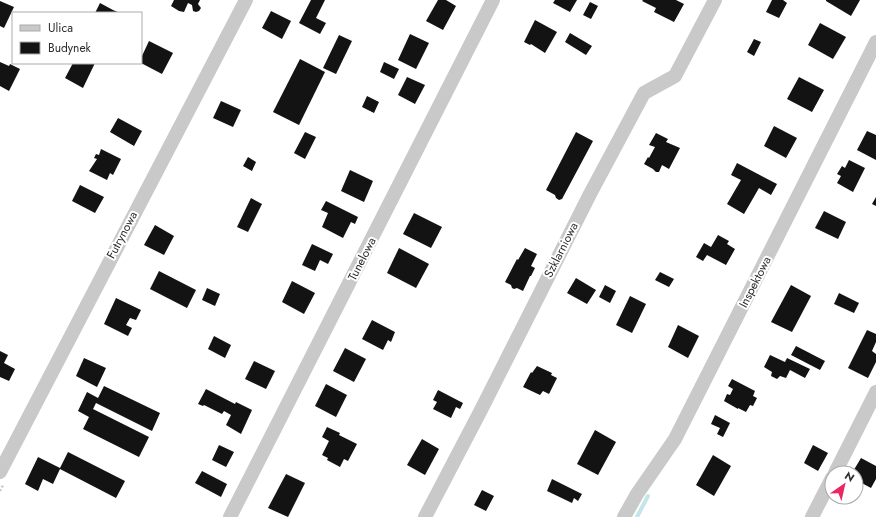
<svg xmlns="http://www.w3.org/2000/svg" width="876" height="517" font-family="Jost,sans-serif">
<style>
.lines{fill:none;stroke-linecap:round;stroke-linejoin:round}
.stream{stroke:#c4e5eb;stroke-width:4}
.building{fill:#131313}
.path{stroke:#c9c9c9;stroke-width:2.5;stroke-dasharray:2 2;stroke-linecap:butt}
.minor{stroke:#c9c9c9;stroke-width:14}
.labels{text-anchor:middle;stroke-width:4;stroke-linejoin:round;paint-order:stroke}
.street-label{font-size:12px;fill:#2c2c2c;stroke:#fff}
</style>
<rect width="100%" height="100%" fill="#fff"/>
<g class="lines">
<path class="stream" d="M637,517l11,-21"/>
</g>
<g class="building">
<path d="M174,0h26l-2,4 3,4 -2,3 -3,1 -3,-1 -1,-6 -4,-2 -4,9 -5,-1 -8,-5z"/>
<path d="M311,0h14l-9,18 10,5 -6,11 -21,-11z"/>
<path d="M438,0h8l10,6 -13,24 -17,-9z"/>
<path d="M555,0h22l-7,12 -17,-9z"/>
<path d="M643,0h33l8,4 -10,18 -20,-10 2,-4 -14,-7z"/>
<path d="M772,0h11l4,3 -8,15 -13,-6z"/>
<path d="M826,0h34l-9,16 -25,-15z"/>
<path d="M0,1l14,6 -10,21 -4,-2z"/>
<path d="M590,2l8,4 -7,13 -8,-4z"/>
<path d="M100,3l13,7 7,3h-25z"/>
<path d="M271,11l20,10 -9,18 -20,-11z"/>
<path d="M535,20l22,12 -12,21 -14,-9 -1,1 -6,-3z"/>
<path d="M820,23l26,14 -13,22 -25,-14z"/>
<path d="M570,33l22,13 -6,9 -21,-13z"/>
<path d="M410,34l19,9 -13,26 -18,-9z"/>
<path d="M339,35l13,6 -16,33 -13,-6z"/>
<path d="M754,39l7,3 -7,14 -7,-4z"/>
<path d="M149,41l24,12 -11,21 -21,-11v-5z"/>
<path d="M300,59l25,13 -26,53 -26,-13z"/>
<path d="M0,62l9,4 1,-2 10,5 -11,22 -9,-5z"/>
<path d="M384,62l15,7 -5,10 -14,-7z"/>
<path d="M73,63h22l-12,25 -18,-10z"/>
<path d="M407,77l18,8 -10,19 -17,-9z"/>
<path d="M799,77l25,13 -12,22 -25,-13z"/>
<path d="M367,96l12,6 -5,11 -12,-6z"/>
<path d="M221,101l20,9 -8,17 -20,-9z"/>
<path d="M118,118l24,13 -8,15 -24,-14z"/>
<path d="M774,126l23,12 -11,20 -22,-12z"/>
<path d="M867,131l9,4v25l-19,-10z"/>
<path d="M305,132l11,5 -11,22 -11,-6z"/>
<path d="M576,132l17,9 -31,58 -3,1 -3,-2 -1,-3 -9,-5z"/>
<path d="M656,133l12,6 -2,3 14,6 -11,21 -7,-4 -3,7h-3l-3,-3 -9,-5 4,-7 1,1 6,-11 -6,-2z"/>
<path d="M101,149l20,10 -8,16 -3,-2 -3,7 -18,-9 8,-12 -3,-1 2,-4 3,1z"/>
<path d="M248,157l8,5 -4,9 -9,-5z"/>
<path d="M849,160l16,8 -12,24 -16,-9 4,-7 -4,-2 5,-8 3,2z"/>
<path d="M737,163l40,21 -6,11 -12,-7 -15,26 -17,-10 14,-24 -10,-5z"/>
<path d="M350,170l23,11 -9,21 -23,-11z"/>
<path d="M80,185l24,12 -9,16 -23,-12z"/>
<path d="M876,197v9l-4,-2z"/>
<path d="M251,198l11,6 -14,28 -11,-5z"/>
<path d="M326,201l32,16 -3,7 -4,-2 -8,16 -21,-11 6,-14 -7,-3z"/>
<path d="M824,211l22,11 -8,17 -23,-11z"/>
<path d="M414,213l28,14 -11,21 -28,-14z"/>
<path d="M155,225l19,11 -10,19 -20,-10z"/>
<path d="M718,235l11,6 -2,3 8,5 -9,16 -19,-10 -4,6 -7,-4 8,-14 7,4z"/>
<path d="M312,244l21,10 -5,10 -8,-4 -5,11 -13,-6z"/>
<path d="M399,248l30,16 -13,24 -29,-15z"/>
<path d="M525,248l12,6 -6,12 4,2 -4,8h-1l-7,15 -6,-3 -3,1 -2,-1 -1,-3 -6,-3 12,-23 1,1z"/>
<path d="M159,271l37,19 -9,18 -37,-19z"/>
<path d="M660,272l14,7 -5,8 -14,-7z"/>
<path d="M576,278l20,12 -9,14 -20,-11z"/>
<path d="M292,281l23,12 -11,21 -22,-12z"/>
<path d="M605,285l11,6 -6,12 -11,-6z"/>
<path d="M791,285l20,11 -19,36 -21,-10z"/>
<path d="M207,288l13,6 -5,12 -13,-6z"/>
<path d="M839,293l20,10 -5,10 -20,-9z"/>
<path d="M630,296l16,8 -14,29 -16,-8z"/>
<path d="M116,298l25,12 -5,10 -6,-2 -4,7 6,3 -4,8 -24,-12z"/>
<path d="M372,320l23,12 -4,10 -3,-2 -5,10 -21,-11z"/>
<path d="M678,325l21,11 -11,22 -20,-11z"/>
<path d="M867,330l9,4v8l-4,9 4,3v8l-8,16 -20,-10z"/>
<path d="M214,336l17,9 -6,13 -17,-9z"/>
<path d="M796,346l29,15 -5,9 -29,-15z"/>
<path d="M345,348l21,11 -12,23 -21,-11z"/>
<path d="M0,351l8,4 -4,8 11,6 -6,12 -9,-4z"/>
<path d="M770,355l15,7 2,-4 23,11 -5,9 -15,-8 -4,8 -6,-2 -3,3 -6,-3 1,-4 -8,-5z"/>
<path d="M84,358l22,10 -9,19 -21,-11z"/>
<path d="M254,361l21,10 -9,18 -21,-10z"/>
<path d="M537,366l15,7 -1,2 6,3 -8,16 -6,-3 -3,4 -17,-8 8,-15 1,1z"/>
<path d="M732,379l23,12 -2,5 4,2 -4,8 -3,-1 -4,7 -8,-4v1l-14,-8 3,-7 3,1 3,-6 -5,-3z"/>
<path d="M326,384l21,11 -11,22 -21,-11z"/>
<path d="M104,386l56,27 -8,18 -56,-28 -3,6 56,28 -10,20 -56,-28 6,-12 -11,-6 9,-19 11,6z"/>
<path d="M206,389l29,15 1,-2 16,8 -11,24 -15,-9 5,-10 -7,-4 -2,3 -18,-9 -1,1 -5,-2z"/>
<path d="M438,390l25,13 -3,6 -4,-2 -5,11 -18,-9 4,-7 -4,-2z"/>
<path d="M715,415l15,8 -7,14 -6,-3 3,-6 -9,-4z"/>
<path d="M327,427l13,6 -1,2 18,9 -9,17 -4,-2 -4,8 -13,-7 1,-2 -6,-3 7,-14 -7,-4z"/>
<path d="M595,430l21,12 -18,33 -21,-11z"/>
<path d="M422,439l17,10 -14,26 -18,-10z"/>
<path d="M219,445l15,7 -8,15 -14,-7z"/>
<path d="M813,445l15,8 -10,18 -14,-8z"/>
<path d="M68,452l57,29 -9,17 -56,-29 -7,15 -10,-5 -5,12 -13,-7 13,-27 22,11z"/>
<path d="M713,455l18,11 -17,30 -18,-11z"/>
<path d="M861,458l15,8v13l-5,9 -15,-8v-7h-4z"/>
<path d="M202,471l25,13 -6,13 -26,-14z"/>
<path d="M286,474l19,9 -17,34 -20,-9z"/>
<path d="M552,479l30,15 -4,7 -4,-3 -2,5 -25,-12z"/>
<path d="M482,490l12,6 -8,15 -12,-6z"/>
</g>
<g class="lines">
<path class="path" d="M0,491l3,-6"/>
<g class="minor">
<path d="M0,472l246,-472"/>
<path d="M835,473l41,-81"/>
<path d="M230,517l263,-517"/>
<path d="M425,517l56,-107 109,-216 54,-101 31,-17 40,-76"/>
<path d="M624,517l13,-23 38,-55 201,-397"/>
<path d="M812,517l20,-39"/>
</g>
</g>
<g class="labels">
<g class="street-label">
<text transform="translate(122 235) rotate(-62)" y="4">Futrynowa</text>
<text transform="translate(561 250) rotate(-63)" y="4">Szklarniowa</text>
<text transform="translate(362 259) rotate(-63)" y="4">Tunelowa</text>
<text transform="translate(755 282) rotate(-63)" y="4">Inspektowa</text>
</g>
</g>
<rect x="12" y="12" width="130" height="52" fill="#ffffff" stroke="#ababab"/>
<rect x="20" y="25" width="20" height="6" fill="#c9c9c9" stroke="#ababab"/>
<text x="48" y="32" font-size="12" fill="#2c2c2c">Ulica</text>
<rect x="20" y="42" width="20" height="12" fill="#131313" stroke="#ababab"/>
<text x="48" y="52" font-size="12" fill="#2c2c2c">Budynek</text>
<g transform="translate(844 485) rotate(34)"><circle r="19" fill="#ffffff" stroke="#ababab"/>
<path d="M0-3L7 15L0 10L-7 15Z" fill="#e92863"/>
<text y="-6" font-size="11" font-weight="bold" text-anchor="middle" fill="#2c2c2c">N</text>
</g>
</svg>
